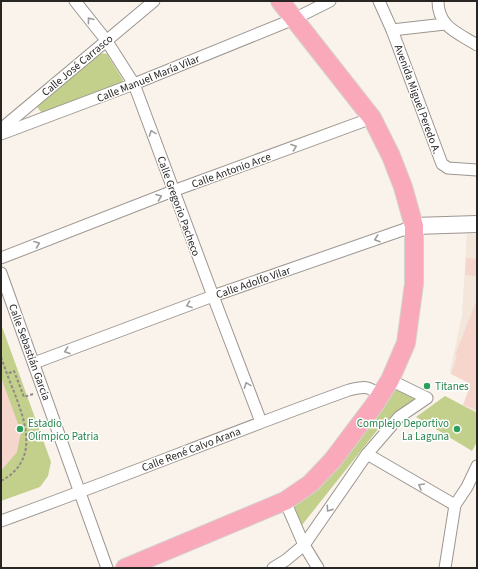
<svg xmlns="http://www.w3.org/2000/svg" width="478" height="569" font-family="'Source Sans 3',sans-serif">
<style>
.built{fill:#f3e6da}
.green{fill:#c2d08b}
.building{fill:#f5d5cc}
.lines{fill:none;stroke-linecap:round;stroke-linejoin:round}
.minor-casing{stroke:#9d9690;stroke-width:13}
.secondary-casing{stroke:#9d9690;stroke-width:18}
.primary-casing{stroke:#d4d3d3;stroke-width:20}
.path{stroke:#8f8a85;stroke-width:2;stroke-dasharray:3 2;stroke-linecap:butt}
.minor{stroke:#fff;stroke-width:11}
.secondary{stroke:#fff;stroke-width:16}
.primary{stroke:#faa9ba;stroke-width:18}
.oneway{stroke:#9e9d9c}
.leisure-dot{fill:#2e9e5b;stroke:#fff;stroke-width:1.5}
.labels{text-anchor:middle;stroke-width:3;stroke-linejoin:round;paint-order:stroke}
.street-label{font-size:11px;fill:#282523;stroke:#fff}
.leisure-label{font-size:11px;fill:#27864d;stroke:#fff;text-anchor:start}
</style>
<rect width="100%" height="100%" fill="#faf3ec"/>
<path class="built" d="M467,234h10v180l-14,-7 7,-23 -20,-12 12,-57z"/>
<g class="green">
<path d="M100,53l7,1 16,26 -2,5 -79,28 -5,-6z"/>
<path d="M1,324l50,138 -3,14 -8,11 -39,14z"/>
<path d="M395,386l19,11 -1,4 -30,22 -81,102 -9,-22z"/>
<path d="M445,396l32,17v29l-5,9 -56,-34z"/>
</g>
<g class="building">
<path d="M466,258l11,1v17l-12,-1z"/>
<path d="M476,302h1v108l-14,-5 8,-21 -20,-10 6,-18 -2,-1z"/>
<path d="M1,380h1l19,52 -4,20 -16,19z"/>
</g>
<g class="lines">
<defs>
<g id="minor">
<path d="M75,1l31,39 28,44 79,212 48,126"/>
<path d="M379,1l13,29 50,134 6,4 29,2"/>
<path d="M438,1c0,26 20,32 39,44"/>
<path d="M392,30l53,-6"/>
<path d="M1,129l153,-128"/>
<path d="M1,134l133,-50 160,-65 36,-18"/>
<path d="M1,258l172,-67 199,-73"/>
<path d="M1,273l106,295"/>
<path d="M34,363l179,-67 201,-70"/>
<path d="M367,454l32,-37 28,-19 -37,-18"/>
<path d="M285,501l19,44 14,23"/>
<path d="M1,521c117,-42 231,-89 348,-131 16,-4 18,-4 32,5"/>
<path d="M273,568l13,-8 18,-15 63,-91 88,51"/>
<path d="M445,568l10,-63 12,-18 10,-21"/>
</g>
<path id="secondary" d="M414,226l63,-2"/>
<path id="primary" d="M125,568l160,-67 25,-17 22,-23 43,-57 15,-24 16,-37 8,-59v-58l-11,-39 -12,-31 -19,-38 -92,-117"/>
</defs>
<use href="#minor" class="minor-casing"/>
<use href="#secondary" class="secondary-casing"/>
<use href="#primary" class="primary-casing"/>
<g class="path">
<path d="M1,357l6,17 7,-3 10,26 9,-3"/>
<path d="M1,481c45,-24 19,-72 6,-107"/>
</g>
<use href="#minor" class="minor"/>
<use href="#secondary" class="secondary"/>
<use href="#primary" class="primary"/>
</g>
<defs><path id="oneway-chevron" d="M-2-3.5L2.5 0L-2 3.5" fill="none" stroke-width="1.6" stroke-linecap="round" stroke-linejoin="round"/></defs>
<g class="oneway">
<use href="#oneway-chevron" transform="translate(90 20) rotate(-128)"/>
<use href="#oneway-chevron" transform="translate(152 133) rotate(-110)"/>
<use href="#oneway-chevron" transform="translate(294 147) rotate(-20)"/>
<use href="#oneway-chevron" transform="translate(159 197) rotate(-21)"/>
<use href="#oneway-chevron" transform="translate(377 239) rotate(161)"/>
<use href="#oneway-chevron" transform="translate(37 244) rotate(-21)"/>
<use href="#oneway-chevron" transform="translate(189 305) rotate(160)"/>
<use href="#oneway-chevron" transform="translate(67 351) rotate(160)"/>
<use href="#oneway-chevron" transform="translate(247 385) rotate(-111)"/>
<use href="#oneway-chevron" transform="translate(421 486) rotate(-150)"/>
<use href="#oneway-chevron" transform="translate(329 509) rotate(125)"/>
</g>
<g class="leisure-dot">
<circle cx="427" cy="386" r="4"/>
<circle cx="20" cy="429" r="4"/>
<circle cx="457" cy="429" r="4"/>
</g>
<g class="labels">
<g class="street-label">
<text transform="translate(77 65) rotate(-40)" y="4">Calle José Carrasco</text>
<text transform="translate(148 78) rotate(-22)" y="4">Calle Manuel María Vilar</text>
<text transform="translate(418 99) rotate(70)" y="4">Avenida Miguel Peredo A.</text>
<text transform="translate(231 170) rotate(-20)" y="4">Calle Antonio Arce</text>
<text transform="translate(179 206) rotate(70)" y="4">Calle Gregorio Pacheco</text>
<text transform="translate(253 282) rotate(-19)" y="4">Calle Adolfo Vilar</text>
<text transform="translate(30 352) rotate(70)" y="4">Calle Sebastián Garcia</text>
<text transform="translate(191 449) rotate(-21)" y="4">Calle René Calvo Arana</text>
</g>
<g class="leisure-label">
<text x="435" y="390">Titanes</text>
<text x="28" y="427">Estadio<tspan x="28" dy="13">Olímpico Patria</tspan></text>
<text x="449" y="427" text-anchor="end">Complejo Deportivo<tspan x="449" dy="13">La Laguna</tspan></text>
</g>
</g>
<rect width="478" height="569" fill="none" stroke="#282523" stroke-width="4"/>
</svg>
